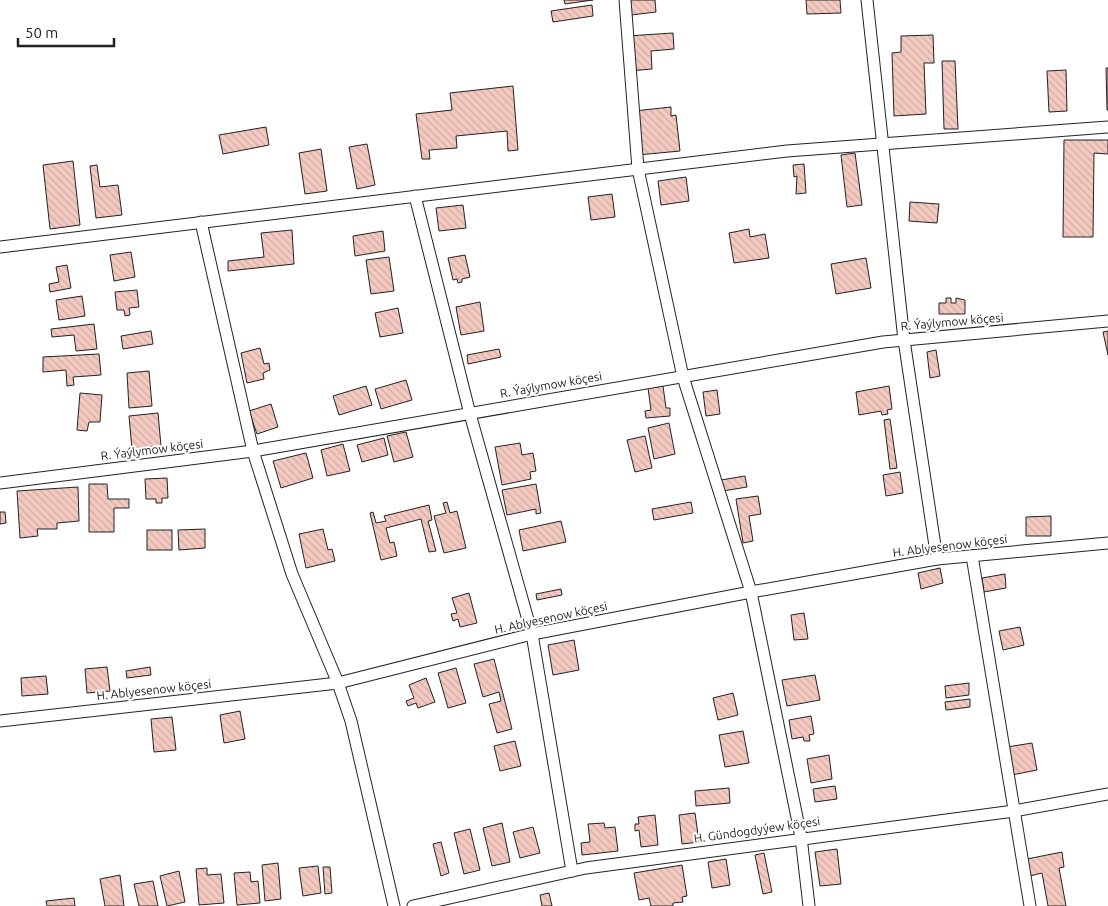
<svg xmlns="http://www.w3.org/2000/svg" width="1108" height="906" font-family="Ubuntu,sans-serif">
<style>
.building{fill:url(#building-back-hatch);stroke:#222}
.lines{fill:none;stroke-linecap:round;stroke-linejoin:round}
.street-casing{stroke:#222;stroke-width:13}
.street{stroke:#fff;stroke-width:11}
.labels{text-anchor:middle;stroke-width:4;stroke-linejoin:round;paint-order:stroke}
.street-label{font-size:12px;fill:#222;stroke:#fff}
</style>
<defs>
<pattern id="building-back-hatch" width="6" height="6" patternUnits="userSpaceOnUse" patternTransform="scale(1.25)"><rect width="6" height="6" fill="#f3c9c0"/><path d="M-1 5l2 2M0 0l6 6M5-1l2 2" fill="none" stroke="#d0aca5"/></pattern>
</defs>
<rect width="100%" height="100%" fill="#fff"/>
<g class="building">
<path d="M564,0h29l-28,4z"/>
<path d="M629,0h26l1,12 -25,3z"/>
<path d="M806,0h34l1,13 -34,1z"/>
<path d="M592,5l1,11 -40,6 -2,-11z"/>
<path d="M673,33l1,16 -23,2 1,18 -23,2 -2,-35z"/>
<path d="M933,35l1,28h-10l2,51 -32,2 -2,-63 9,-1v-16z"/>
<path d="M942,61h13l3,68h-14z"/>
<path d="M1106,68h2v42h-1z"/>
<path d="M1066,70l1,41 -18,1 -2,-41z"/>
<path d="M513,86l5,64 -10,1 -1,-20 -51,5 1,12 -28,2 1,9h-8l-6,-45 36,-4 -2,-17z"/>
<path d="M671,107v9l5,-1 4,36 -42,4 -4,-44z"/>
<path d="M266,127l3,18 -46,9 -4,-19z"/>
<path d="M1064,140h44v14l-14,-1 -1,84h-30z"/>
<path d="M367,144l8,41 -18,4 -8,-42z"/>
<path d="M321,149l6,42 -22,3 -6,-41z"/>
<path d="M855,153l7,52 -15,2 -6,-52z"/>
<path d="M73,161l7,64 -30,4 -7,-64z"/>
<path d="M804,164l2,29 -10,1 1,-18 -3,1 -1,-12z"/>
<path d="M97,165l3,22 18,-2 4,30 -26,3 -6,-52z"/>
<path d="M686,177l3,24 -28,4 -3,-24z"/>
<path d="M612,194l3,23 -24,3 -3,-23z"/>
<path d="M910,202l29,2 -2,19 -28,-2z"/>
<path d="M463,205l3,23 -27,3 -3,-23z"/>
<path d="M749,229l1,8 15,-3 4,24 -35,5 -5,-30z"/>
<path d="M292,230l2,34 -66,7v-10l36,-4 -3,-24z"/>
<path d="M383,231l2,20 -30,5 -2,-20z"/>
<path d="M131,252l4,25 -21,4 -4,-26z"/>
<path d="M465,255l5,22 -8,2v3l-4,1 -1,-4 -4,1 -5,-22z"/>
<path d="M389,257l5,34 -23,3 -5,-34z"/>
<path d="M866,258l5,30 -35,6 -5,-30z"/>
<path d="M67,265l4,23 -21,4 -1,-8 10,-2 -3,-15z"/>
<path d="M137,290l2,17 -10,1 1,7 -5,1 -1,-6h-7l-2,-18z"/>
<path d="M82,296l3,20 -26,4 -3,-20z"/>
<path d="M946,298h5v5h5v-5l9,2v14h-26v-11h7z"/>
<path d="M480,302l4,29 -23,4 -5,-28z"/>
<path d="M398,308l5,25 -23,4 -5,-24z"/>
<path d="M94,324l3,25 -21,2 -2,-16 -22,2 -1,-8z"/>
<path d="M151,331l2,13 -30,5 -2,-13z"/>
<path d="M1108,331v24l-5,-23z"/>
<path d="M260,348l4,16 5,-1 1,7 -7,3 1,6 -17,4 -6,-30z"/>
<path d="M499,349l2,8 -33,7 -1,-9z"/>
<path d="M936,350l4,26 -10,2 -3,-26z"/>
<path d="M99,354l2,21 -28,2 1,8 -7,1 -1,-16 -23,2v-15z"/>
<path d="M149,371l3,35 -23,2 -2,-35z"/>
<path d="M406,380l6,20 -31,9 -6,-20z"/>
<path d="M366,386l6,19 -33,10 -6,-19z"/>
<path d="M663,386l3,22h4v8l-24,2 -1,-7 6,-1 -3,-22z"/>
<path d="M889,386l3,23 -5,1 1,4 -6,1 -1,-4 -22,4 -3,-23z"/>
<path d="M717,390l3,24 -14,2 -3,-24z"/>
<path d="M80,393l22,2 -2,27h-11l-2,9 -10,-1z"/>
<path d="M271,404l7,23 -21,7 -8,-23z"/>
<path d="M158,413l3,33 -29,3 -3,-33z"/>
<path d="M890,419l7,49 -7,1 -6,-49z"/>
<path d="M669,423l6,31 -21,5 -6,-31z"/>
<path d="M406,432l7,25 -19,5 -7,-26z"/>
<path d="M645,436l7,32 -17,4 -8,-32z"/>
<path d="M384,438l4,17 -26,7 -5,-17z"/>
<path d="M520,443l2,12 11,-2 3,18 -6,1 1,7 -29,6 -7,-38z"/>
<path d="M343,444l7,27 -23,5 -6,-26z"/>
<path d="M306,453l7,25 -32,10 -8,-27z"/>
<path d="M900,472l3,21 -17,3 -3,-21z"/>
<path d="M745,476l2,11 -24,4 -2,-11z"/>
<path d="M167,478l1,20h-6v5h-6v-4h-10l-1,-20z"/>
<path d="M89,484h18l1,15h21v9h-15v24h-25z"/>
<path d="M536,484l5,29 -5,1v-5l-29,6 -5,-25z"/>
<path d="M78,487l1,34 -22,2v6h-20l1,7 -18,2 -3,-47z"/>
<path d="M758,496l3,18 -12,2 4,25 -10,2 -7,-44z"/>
<path d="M447,502l3,11 7,-2 9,37 -22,5 -10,-37 12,-3 -3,-10z"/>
<path d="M691,502l2,11 -39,7 -2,-11z"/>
<path d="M429,505l3,15 -4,1 8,30 -7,1 -8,-33 -35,9 4,15 4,-1 3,14 -16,4 -11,-47 3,-1 3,11 10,-2 -2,-5z"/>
<path d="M0,512h5l1,11 -6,1z"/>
<path d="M1051,516v20h-25v-19z"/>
<path d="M561,521l5,21 -43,9 -4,-21z"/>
<path d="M205,529v19l-26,2 -1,-20z"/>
<path d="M323,529l5,21 4,-1 3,12 -29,7 -7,-34z"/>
<rect x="147" y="530" width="25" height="20"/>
<path d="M940,568l3,15 -22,6 -3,-16z"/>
<path d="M1005,574l1,14 -22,4 -2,-14z"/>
<path d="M561,589l1,6 -25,5 -1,-6z"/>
<path d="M469,593l8,30 -17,4 -2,-8 -5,2 -2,-7 6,-1 -5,-15z"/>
<path d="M804,613l4,26 -14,1 -3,-25z"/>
<path d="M1020,627l4,18 -21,5 -4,-19z"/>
<path d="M574,640l5,30 -26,5 -5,-30z"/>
<path d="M494,659l18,70 -15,4 -8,-29 12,-3 -2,-9 -16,5 -9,-33z"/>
<path d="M107,667l3,24 -23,2 -2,-24z"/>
<path d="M150,667l1,8 -24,3 -1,-7z"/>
<path d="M456,668l10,35 -18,5 -10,-35z"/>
<path d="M815,675l5,25 -33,6 -5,-26z"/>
<path d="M46,676l2,18 -26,2 -1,-18z"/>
<path d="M426,678l9,24 -17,6 -2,-5 -8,3 -2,-5 8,-3 -5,-13z"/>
<path d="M969,683v12l-23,3 -1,-12z"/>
<path d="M733,693l5,22 -20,5 -5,-22z"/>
<path d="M970,699v8l-24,3 -1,-8z"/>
<path d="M240,711l5,28 -21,4 -4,-28z"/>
<path d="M811,716l3,18 -5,1 1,6h-6l-1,-4 -11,2 -3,-19z"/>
<path d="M172,717l4,33 -22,2 -3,-33z"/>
<path d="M743,731l6,32 -24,4 -6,-32z"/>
<path d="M515,741l6,25 -21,5 -6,-25z"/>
<path d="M1032,743l5,27 -25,5 -5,-28z"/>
<path d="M829,755l3,24 -21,4 -4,-24z"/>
<path d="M835,786l2,13 -22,3 -2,-13z"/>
<path d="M729,788l1,15 -34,3 -1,-15z"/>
<path d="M695,813l4,29 -17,2 -3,-29z"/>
<path d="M655,815l3,30 -17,2 -2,-17 -4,1v-7h4l-1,-7z"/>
<path d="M502,823l8,39 -18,4 -9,-38z"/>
<path d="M604,823l1,5 10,-1 3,24 -36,4 -1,-12 9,-1 -2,-18z"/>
<path d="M533,827l7,26 -20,5 -7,-26z"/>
<path d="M470,829l10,41 -16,4 -10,-41z"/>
<path d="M441,842l8,31 -8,3 -8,-32z"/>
<path d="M837,849l4,35 -21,2 -5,-34z"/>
<path d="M1062,852l2,15 -5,1 7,38h-18l-6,-33 -12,3 -3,-17z"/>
<path d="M764,853l8,39 -9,2 -8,-39z"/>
<path d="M726,859l4,26 -18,3 -4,-26z"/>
<path d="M278,863l3,36 -16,2 -3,-36z"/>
<path d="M682,865l5,31 -5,1 1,5 -10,1v3h-22l-2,-8 -10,2 -5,-27z"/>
<path d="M318,866l3,27 -18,3 -4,-28z"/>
<path d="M323,867h7l2,26 -7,1z"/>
<path d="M207,868v7l14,-1 3,29 -25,2 -3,-36z"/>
<path d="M179,871l6,31 -18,4 -7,-30z"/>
<path d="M250,872l1,10 7,-1 2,22 -23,2 -3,-32z"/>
<path d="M120,875l4,31h-19l-5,-27z"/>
<path d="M153,881l5,25h-19l-5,-22z"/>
<path d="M549,893l3,13h-10l-2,-11z"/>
<path d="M74,898l1,8h-28l-1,-5z"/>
</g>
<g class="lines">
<defs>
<g id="street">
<path d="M625,0l13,169 45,208 68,215 50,245 8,69"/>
<path d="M867,0l37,340 33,219"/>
<path d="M415,196l55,218 62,220 40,237"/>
<path d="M201,222l52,229 39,123 46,109 13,38 43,185"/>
<path d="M0,247l787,-96 321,-24"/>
<path d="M0,483l253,-32 630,-109 225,-21"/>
<path d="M972,556l58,350"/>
<path d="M0,721l338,-38 194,-49 219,-42 186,-33 171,-16"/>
<path d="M413,906l173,-38 428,-57 94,-17"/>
</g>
</defs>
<use href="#street" class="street-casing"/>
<use href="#street" class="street"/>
</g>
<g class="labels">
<g class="street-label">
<text transform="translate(952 322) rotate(-5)" y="4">R. Ýaýlymow köçesi</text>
<text transform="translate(551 385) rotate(-10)" y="4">R. Ýaýlymow köçesi</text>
<text transform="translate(152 450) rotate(-7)" y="4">R. Ýaýlymow köçesi</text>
<text transform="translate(950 546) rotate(-7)" y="4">H. Ablyesenow köçesi</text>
<text transform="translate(551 618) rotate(-12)" y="4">H. Ablyesenow köçesi</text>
<text transform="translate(154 690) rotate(-6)" y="4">H. Ablyesenow köçesi</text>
<text transform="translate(757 830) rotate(-8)" y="4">H. Gündogdyýew köçesi</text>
</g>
</g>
<path d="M18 38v8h96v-8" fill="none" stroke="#222222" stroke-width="2.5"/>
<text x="25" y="38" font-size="15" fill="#222222" stroke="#ffffff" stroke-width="4" paint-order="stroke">50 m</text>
</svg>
